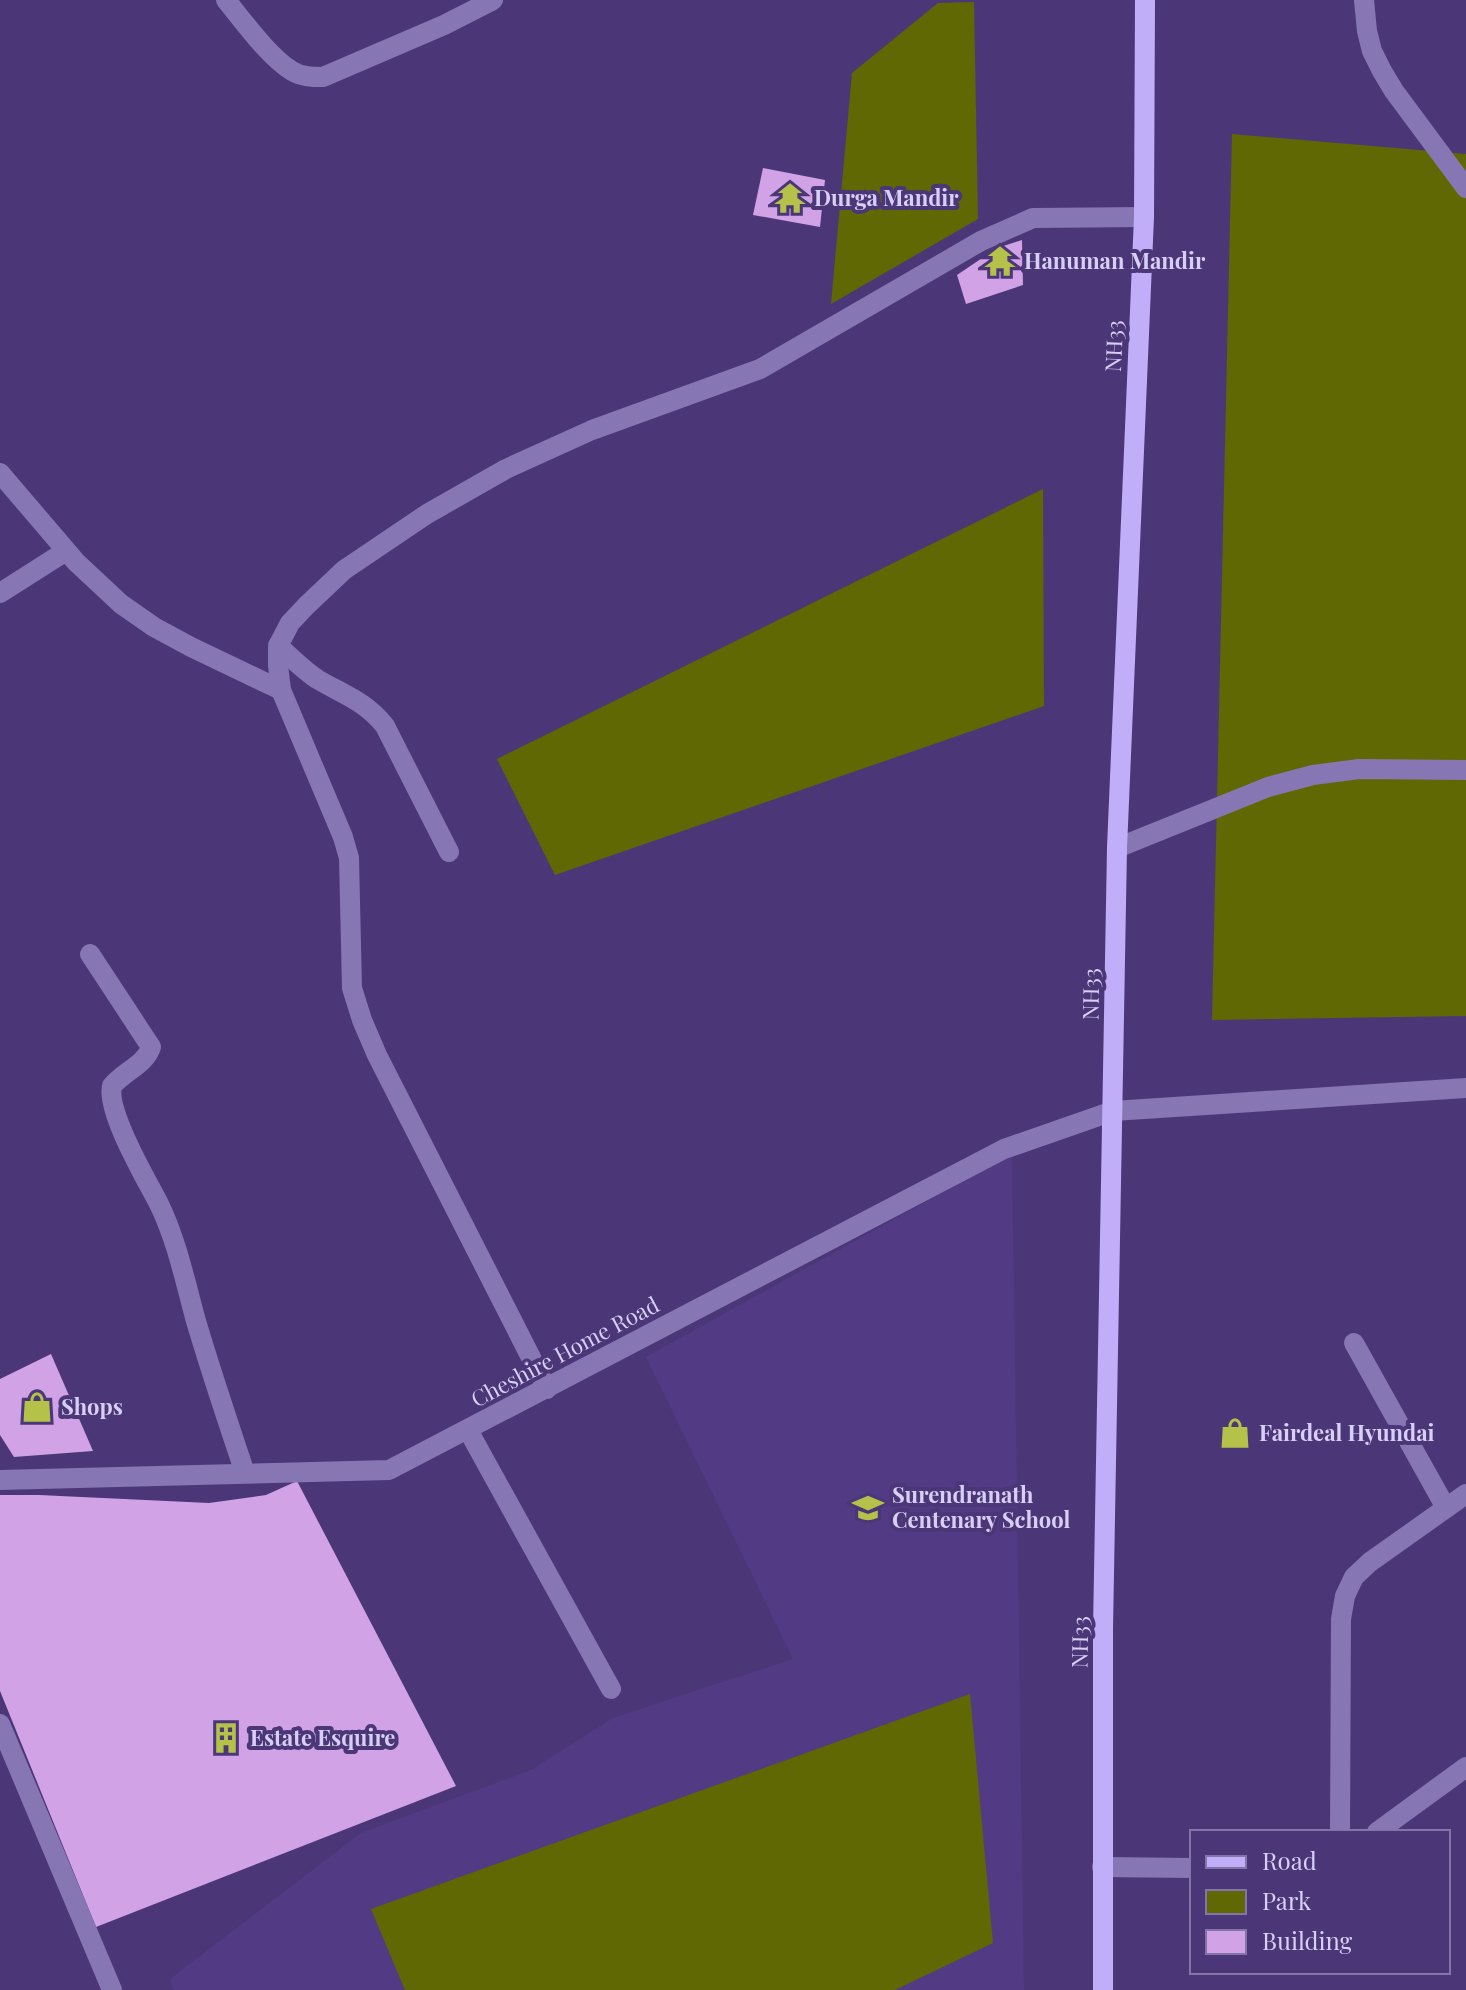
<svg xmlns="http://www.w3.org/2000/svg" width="1466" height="1990" font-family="'Playfair Display',serif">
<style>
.built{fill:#523b84}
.green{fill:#5f6802}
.building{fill:#d1a2e5}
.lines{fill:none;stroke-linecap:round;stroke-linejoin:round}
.minor{stroke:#8676b3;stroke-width:20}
.major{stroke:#c1aef8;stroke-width:20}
.labels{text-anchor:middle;stroke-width:8;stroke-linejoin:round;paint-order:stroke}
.poi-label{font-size:22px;font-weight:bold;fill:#d8cff6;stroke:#4b3778;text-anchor:start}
.street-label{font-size:22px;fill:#d8cff6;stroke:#4b3778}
</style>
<rect width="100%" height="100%" fill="#4b3778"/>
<path class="built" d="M1012,1154l12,836h-850l-4,-11 191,-146 170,-63 82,-52 180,-59 -147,-302z"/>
<g class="green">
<path d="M974,2l4,217 -147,85 21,-231 86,-70z"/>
<path d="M1232,134l234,20v862l-254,4z"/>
<path d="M1043,489l1,217 -489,169 -58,-116z"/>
<path d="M970,1694l23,249 -98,47h-490l-34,-81z"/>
</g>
<g class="building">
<path d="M763,168l62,12 -5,47 -67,-12z"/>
<path d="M1022,240l1,45 -57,19 -9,-29 40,-27z"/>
<path d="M51,1354l42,97 -79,6 -14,-22v-56z"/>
<path d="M297,1481l159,305 -360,141 -96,-236v-196h39l170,8 57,-8z"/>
</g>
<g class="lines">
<g class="minor">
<path d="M226,0c17,21 43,57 66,71 10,6 20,6 31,6l121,-52 49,-25"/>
<path d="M1364,0l3,31 5,20 10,20 12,20 72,97"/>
<path d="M0,473l76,89 45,42 33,23 37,20 90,43"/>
<path d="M0,593l66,-42"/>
<path d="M278,646c13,11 25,24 39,33 27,16 48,22 68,47l64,126"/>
<path d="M1117,848l151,-61 45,-12 46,-6 107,1"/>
<path d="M90,954l61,93c-5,17 -28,25 -39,39 -6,25 34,93 47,118 18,37 26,77 37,117 15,51 32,101 49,152"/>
<path d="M1354,1343l92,165"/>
<path d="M547,1389l-170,-334 -15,-35 -10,-32 -3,-130 -6,-21 -62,-147 -3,-25v-19l12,-23 16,-17 38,-36 83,-56 79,-45 86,-39 168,-61 221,-128 52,-23 111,-1"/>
<path d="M468,1430l143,259"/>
<path d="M0,1480l389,-10 615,-321 109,-38 353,-23"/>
<path d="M0,1724l112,266"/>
<path d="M1340,1832l1,-213 4,-23 9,-19 16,-15 96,-68"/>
<path d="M1377,1832l89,-65"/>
<path d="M1102,1867l90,1"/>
</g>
<path class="major" d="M1103,1990v-361l14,-781 27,-631 1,-217"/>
</g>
<defs>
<symbol id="temple-bare" viewBox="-9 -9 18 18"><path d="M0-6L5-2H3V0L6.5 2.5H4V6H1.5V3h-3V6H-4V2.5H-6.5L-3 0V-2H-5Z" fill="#b4c24a" stroke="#4b3778" stroke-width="2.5" paint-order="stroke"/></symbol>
<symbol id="shop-bare" viewBox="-9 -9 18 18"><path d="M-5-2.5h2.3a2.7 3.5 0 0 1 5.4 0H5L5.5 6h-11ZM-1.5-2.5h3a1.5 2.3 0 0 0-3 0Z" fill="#b4c24a" stroke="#4b3778" stroke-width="2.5" paint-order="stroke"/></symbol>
<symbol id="school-bare" viewBox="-9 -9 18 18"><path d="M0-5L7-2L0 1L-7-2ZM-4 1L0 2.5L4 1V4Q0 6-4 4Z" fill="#b4c24a" stroke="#4b3778" stroke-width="2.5" paint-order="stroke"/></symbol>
<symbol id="building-bare" viewBox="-9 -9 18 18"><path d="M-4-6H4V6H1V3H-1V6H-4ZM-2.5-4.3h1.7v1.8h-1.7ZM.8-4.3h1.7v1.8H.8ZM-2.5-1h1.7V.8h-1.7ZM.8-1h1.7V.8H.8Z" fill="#b4c24a" stroke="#4b3778" stroke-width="2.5" paint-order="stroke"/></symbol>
</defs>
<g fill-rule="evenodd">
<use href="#temple-bare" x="768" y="176" width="44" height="44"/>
<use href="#temple-bare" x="978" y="239" width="44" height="44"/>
<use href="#shop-bare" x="15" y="1385" width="44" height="44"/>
<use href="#shop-bare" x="1213" y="1411" width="44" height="44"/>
<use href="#school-bare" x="846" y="1486" width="44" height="44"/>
<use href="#building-bare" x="204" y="1716" width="44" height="44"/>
</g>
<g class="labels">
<g class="poi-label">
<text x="814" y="206">Durga Mandir</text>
<text x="1024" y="269">Hanuman Mandir</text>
<text x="61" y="1415">Shops</text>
<text x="1259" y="1441">Fairdeal Hyundai</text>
<text x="892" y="1503">Surendranath<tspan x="892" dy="25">Centenary School</tspan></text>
<text x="250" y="1746">Estate Esquire</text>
</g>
<g class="street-label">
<text transform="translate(1114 346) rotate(-88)" y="8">NH33</text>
<text transform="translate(1091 994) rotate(-89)" y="8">NH33</text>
<text transform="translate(565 1352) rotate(-28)" y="8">Cheshire Home Road</text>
<text transform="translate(1080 1642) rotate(-89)" y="8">NH33</text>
</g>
</g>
<rect x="1190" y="1830" width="260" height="144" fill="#4b3778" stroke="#8374aa" stroke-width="2"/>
<rect x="1206" y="1856" width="40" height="12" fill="#c1aef8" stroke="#8374aa" stroke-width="2"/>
<text x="1262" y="1870" font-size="24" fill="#d8cff6">Road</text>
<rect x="1206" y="1890" width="40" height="24" fill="#5f6802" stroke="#8374aa" stroke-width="2"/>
<text x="1262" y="1910" font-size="24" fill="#d8cff6">Park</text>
<rect x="1206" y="1930" width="40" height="24" fill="#d1a2e5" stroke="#8374aa" stroke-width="2"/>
<text x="1262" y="1950" font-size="24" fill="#d8cff6">Building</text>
</svg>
